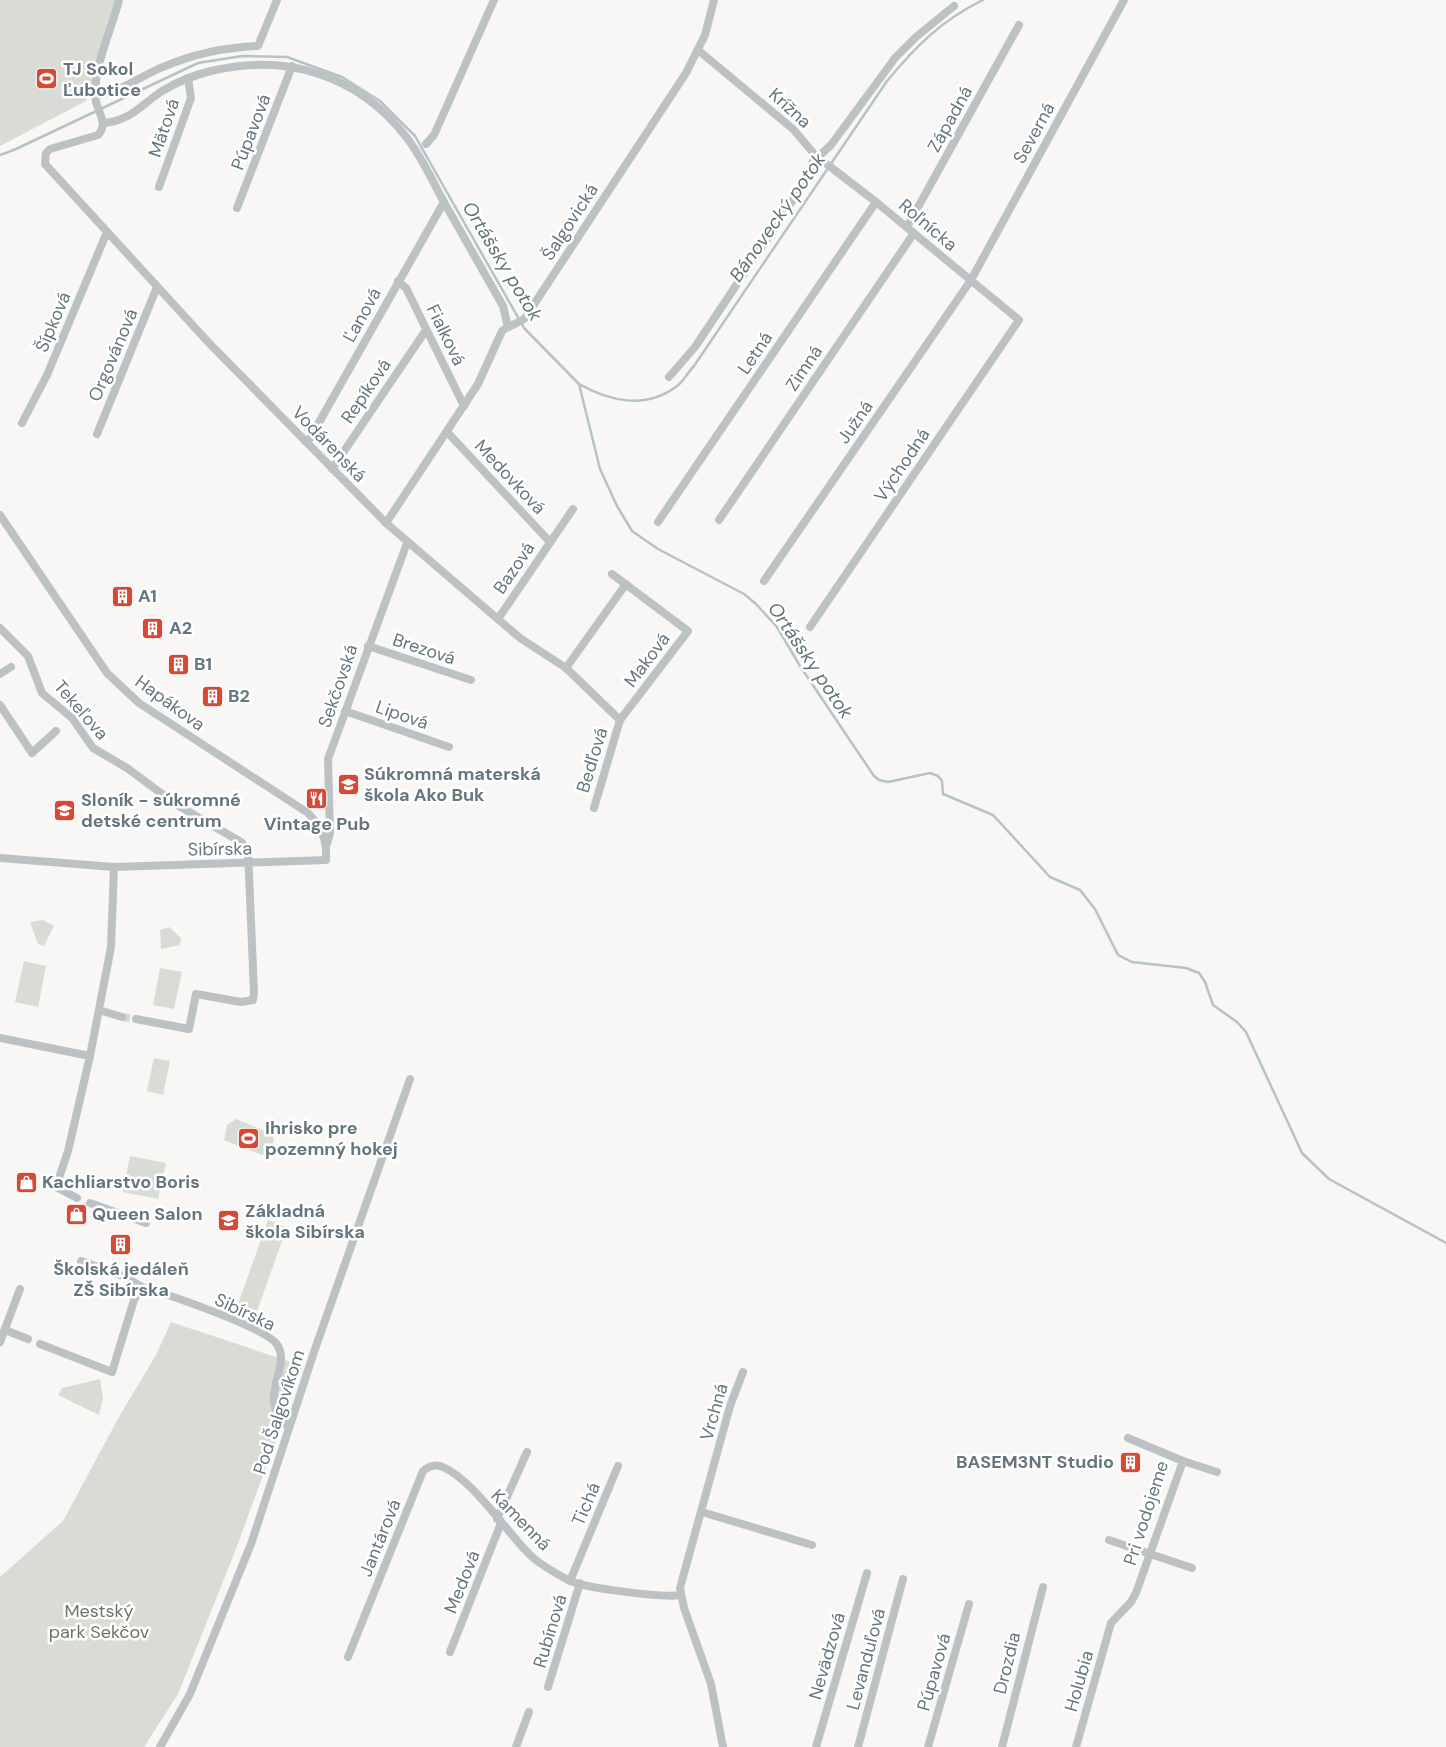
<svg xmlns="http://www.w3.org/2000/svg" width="1446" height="1747" font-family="'DM Sans',sans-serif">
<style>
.green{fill:#d8dcd5}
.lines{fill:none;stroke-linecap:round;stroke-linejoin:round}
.stream{stroke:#b6c3c6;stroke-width:2.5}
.street-tunnel{stroke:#d3d7d7;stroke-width:8;stroke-dasharray:8 4;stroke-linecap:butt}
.street{stroke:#bcc2c4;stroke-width:8}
.labels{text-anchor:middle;stroke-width:5;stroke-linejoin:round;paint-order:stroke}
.poi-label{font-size:18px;font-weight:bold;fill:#65767e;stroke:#fff;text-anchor:start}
.street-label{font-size:18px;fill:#65767e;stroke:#fff}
.park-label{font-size:18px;fill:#697663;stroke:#fff}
.water-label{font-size:19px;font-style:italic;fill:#607578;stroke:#fff}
</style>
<rect width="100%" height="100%" fill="#f8f7f5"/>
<g class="green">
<path d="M0,0h119l-33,101 -86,45z"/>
<path d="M43,920l11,6 -10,20 -6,-2 -8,-22z"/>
<path d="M169,927l12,11 -1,7 -19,4 -1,-19z"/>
<path d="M24,961l22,5 -8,41 -23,-5z"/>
<path d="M160,968l22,4 -8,37 -21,-4z"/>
<path d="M154,1058l16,3 -7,34 -16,-4z"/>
<path d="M236,1119l36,15 2,6 -4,11 -8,4 -38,-15 3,-15z"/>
<path d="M130,1156l36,7 -8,36 -35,-7z"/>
<path d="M268,1220l19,7 -30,84 -19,-7z"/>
<path d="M171,1322l132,44 -67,183 -58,145 -34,53h-144v-170l63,-56 57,-106 36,-60z"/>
<path d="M100,1379l3,19 -4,17 -41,-20 4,-7z"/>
</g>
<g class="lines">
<g class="stream">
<path d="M0,155l16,-6 182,-86 44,-7 45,1 55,20 38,24 35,35 109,192 55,56 21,85 17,37 15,25 26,18 86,45 12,10 21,23 23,39 74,110 5,4 9,2 42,-9 8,3 4,5 1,13 50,21 57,62 30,13 15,19 23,46 14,7 54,6 13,5 6,9 8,23 24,17 9,10 56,121 27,26 117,64"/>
<path d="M579,384c30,17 67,26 98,2 6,-4 11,-14 17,-20l193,-285c29,-35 55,-61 96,-81"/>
</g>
<path class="street-tunnel" d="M122,1017l14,2"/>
<g class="street">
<path d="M119,0c-8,31 -24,63 -24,95 0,15 15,27 3,40l-48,14 -4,4 -1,11 164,179 177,180 134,115 46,30 54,52"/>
<path d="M95,96c23,-4 42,-17 63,-27 35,-15 62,-21 100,-23l19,-46"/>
<path d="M104,123c26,-2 37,-18 58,-32 15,-9 32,-16 49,-20 76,-18 148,4 196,67 17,22 28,49 42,73 18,32 36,63 54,95l5,21"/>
<path d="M426,144l8,-9 60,-135"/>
<path d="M818,157l13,-12 64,-87 21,-21 38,-31"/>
<path d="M159,187l32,-89 -3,-20"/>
<path d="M237,208l55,-142"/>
<path d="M907,227l112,-202"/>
<path d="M398,281l8,7 58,118"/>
<path d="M669,377l26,-30 112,-168 8,-24 -22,-26 -95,-79"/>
<path d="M22,423l25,-48 60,-143"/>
<path d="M448,433l102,109"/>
<path d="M97,434l60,-147"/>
<path d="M305,441l4,-1 135,-238"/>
<path d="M332,469l94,-139"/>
<path d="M0,515l107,158 32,30 169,110c14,15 19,26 18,47l-212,7 -114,-9"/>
<path d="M719,520l195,-287"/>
<path d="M658,522l218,-320"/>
<path d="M386,523l92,-139 24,-53c7,-6 16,-7 23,-13l161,-245 19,-38 9,-35"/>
<path d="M764,581l207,-301 153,-280"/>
<path d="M498,619l75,-110"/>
<path d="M810,627l209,-307 -143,-118 -61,-47"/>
<path d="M0,628l28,28 14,37 30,25 21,30 34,20 50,37 64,37 7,8 6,143 -1,7 -12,2 -45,-8 -7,35 -53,-10"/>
<path d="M368,646l103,34"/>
<path d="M566,668l60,-84"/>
<path d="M0,674l11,-7"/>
<path d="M0,705l32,48 24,-22"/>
<path d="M345,711l104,36"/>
<path d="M594,808l26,-88 68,-89 -76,-57"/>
<path d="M327,844l3,-11 -2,-74 79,-216"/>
<path d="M99,1010l23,7"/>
<path d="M0,1038l90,18"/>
<path d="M77,1198l-21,-11 12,-36 22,-95 21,-109 3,-80"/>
<path d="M90,1203l56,20"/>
<path d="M81,1261l42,15 19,11"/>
<path d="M5,1330l23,9"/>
<path d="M0,1342l20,-53"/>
<path d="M40,1344l72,28 22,-72 8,-13c24,7 127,41 136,59 13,23 -23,53 11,82"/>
<path d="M1183,1461l34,11"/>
<path d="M702,1512l110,33"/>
<path d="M497,1519l30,-67"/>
<path d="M1109,1540l83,28"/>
<path d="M570,1581l48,-115"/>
<path d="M450,1652l51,-129"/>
<path d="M348,1657l75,-186c5,-4 10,-7 17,-5 30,10 66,65 89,88 10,10 26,19 39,26 15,8 95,18 113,15"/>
<path d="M548,1687l32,-104"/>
<path d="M160,1747l30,-53 61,-150 64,-195 95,-270"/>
<path d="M516,1747l13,-35"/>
<path d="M723,1747l-12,-63 -27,-76 -4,-20 50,-182 13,-34"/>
<path d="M816,1747l51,-174"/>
<path d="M858,1747l45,-168"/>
<path d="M928,1747l41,-143"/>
<path d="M1002,1747l41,-160"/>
<path d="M1076,1747l35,-124 20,-21 5,-9 47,-132 -55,-23"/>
</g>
</g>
<defs>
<symbol id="stadium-square" viewBox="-11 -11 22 22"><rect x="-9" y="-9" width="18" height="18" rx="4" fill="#d64937" stroke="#fff"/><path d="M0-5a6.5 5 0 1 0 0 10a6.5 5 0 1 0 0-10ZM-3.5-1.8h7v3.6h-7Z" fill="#fff"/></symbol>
<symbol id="building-square" viewBox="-11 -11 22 22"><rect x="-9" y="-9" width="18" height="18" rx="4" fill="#d64937" stroke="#fff"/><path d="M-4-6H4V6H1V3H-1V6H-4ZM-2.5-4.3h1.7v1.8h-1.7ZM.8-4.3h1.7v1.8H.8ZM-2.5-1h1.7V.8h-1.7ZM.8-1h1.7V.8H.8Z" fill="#fff"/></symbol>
<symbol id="school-square" viewBox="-11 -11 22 22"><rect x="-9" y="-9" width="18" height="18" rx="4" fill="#d64937" stroke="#fff"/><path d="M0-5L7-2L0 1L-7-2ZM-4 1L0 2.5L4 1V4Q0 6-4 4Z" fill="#fff"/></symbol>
<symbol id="restaurant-square" viewBox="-11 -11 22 22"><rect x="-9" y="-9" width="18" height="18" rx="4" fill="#d64937" stroke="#fff"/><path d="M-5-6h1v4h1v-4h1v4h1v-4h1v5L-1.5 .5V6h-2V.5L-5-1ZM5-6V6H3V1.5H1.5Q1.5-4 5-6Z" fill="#fff"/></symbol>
<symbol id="shop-square" viewBox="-11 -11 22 22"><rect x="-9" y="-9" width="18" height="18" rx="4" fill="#d64937" stroke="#fff"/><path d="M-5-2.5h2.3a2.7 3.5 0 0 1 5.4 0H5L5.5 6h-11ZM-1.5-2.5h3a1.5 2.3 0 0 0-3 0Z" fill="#fff"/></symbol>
</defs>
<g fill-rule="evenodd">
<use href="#stadium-square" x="34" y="66" width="25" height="25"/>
<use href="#building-square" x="110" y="584" width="25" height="25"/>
<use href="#building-square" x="140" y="616" width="25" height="25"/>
<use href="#building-square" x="166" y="652" width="25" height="25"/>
<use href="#building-square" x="200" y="684" width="25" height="25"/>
<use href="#school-square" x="336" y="772" width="25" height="25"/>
<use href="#restaurant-square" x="304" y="786" width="25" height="25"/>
<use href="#school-square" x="52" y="798" width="25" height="25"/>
<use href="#stadium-square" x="236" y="1126" width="25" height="25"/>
<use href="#shop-square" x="14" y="1170" width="25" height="25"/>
<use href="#shop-square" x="64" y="1202" width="25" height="25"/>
<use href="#school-square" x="216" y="1208" width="25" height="25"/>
<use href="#building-square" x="108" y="1232" width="25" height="25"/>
<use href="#building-square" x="1118" y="1450" width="25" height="25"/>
</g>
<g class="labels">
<g class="poi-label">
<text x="63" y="75">TJ Sokol<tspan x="63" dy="21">Ľubotice</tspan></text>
<text x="138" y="602">A1</text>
<text x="169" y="634">A2</text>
<text x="194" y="670">B1</text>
<text x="228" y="702">B2</text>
<text x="364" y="780">Súkromná materská<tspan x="364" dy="21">škola Ako Buk</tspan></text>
<text x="81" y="806">Sloník - súkromné<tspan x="81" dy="21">detské centrum</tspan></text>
<text x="317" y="830" text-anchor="middle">Vintage Pub</text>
<text x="265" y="1134">Ihrisko pre<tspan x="265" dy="21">pozemný hokej</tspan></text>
<text x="42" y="1188">Kachliarstvo Boris</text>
<text x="245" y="1217">Základná<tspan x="245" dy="21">škola Sibírska</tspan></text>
<text x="92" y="1220">Queen Salon</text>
<text x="121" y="1275" text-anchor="middle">Školská jedáleň<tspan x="121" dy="21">ZŠ Sibírska</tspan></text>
<text x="1114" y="1468" text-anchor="end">BASEM3NT Studio</text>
</g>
<g class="street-label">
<text transform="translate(790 108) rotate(42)" y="6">Krížna</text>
<text transform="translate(950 119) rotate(-61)" y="6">Západná</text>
<text transform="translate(164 128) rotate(-71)" y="6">Mätová</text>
<text transform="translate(251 132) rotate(-69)" y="6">Púpavová</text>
<text transform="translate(1034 133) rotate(-61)" y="6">Severná</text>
<text transform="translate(570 222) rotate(-57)" y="6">Šalgovická</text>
<text transform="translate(928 225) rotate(40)" y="6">Roľnícka</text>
<text transform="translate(362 315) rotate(-61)" y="6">Ľanová</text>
<text transform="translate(53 322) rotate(-67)" y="6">Šípková</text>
<text transform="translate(446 335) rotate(64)" y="6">Fialková</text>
<text transform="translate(755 353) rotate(-56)" y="6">Letná</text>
<text transform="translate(113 355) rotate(-67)" y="6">Orgovánová</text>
<text transform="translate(804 368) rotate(-56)" y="6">Zimná</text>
<text transform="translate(366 391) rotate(-56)" y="6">Repíková</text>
<text transform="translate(855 422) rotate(-55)" y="6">Južná</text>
<text transform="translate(329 444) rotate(46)" y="6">Vodárenská</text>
<text transform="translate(902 465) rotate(-56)" y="6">Východná</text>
<text transform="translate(510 477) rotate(47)" y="6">Medovková</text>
<text transform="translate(514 568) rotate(-56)" y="6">Bazová</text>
<text transform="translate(424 649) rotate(18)" y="6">Brezová</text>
<text transform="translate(647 660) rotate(-53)" y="6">Maková</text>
<text transform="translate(338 686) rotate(-71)" y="6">Sekčovská</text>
<text transform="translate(170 703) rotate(36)" y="6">Hapákova</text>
<text transform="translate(81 710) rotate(49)" y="6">Tekeľova</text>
<text transform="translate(402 715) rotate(19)" y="6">Lipová</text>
<text transform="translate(592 760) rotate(-73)" y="6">Bedľová</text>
<text transform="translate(220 849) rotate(-1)" y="6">Sibírska</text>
<text transform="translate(245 1312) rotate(25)" y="6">Sibírska</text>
<text transform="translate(279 1412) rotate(-72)" y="6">Pod Šalgovíkom</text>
<text transform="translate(714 1412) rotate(-74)" y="6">Vrchná</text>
<text transform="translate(586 1504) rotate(-67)" y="6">Tichá</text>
<text transform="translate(1146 1513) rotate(-72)" y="6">Pri vodojeme</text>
<text transform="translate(521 1520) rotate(46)" y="6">Kamenná</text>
<text transform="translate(380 1538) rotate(-68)" y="6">Jantárová</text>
<text transform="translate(462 1582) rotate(-68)" y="6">Medová</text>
<text transform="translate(550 1631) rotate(-73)" y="6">Rubínová</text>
<text transform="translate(827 1656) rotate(-74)" y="6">Nevädzová</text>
<text transform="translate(866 1659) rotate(-75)" y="6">Levanduľová</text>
<text transform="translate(1007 1663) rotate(-76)" y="6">Drozdia</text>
<text transform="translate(934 1672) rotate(-74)" y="6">Púpavová</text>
<text transform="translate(1079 1681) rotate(-74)" y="6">Holubia</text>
</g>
<g class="park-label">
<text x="99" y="1617">Mestský<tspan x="99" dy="21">park Sekčov</tspan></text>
</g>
<g class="water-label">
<text transform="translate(777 217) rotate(-55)" y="7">Bánovecký potok</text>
<text transform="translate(503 261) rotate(59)" y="7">Ortášsky potok</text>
<text transform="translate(811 660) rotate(56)" y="7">Ortášsky potok</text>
</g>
</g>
</svg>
